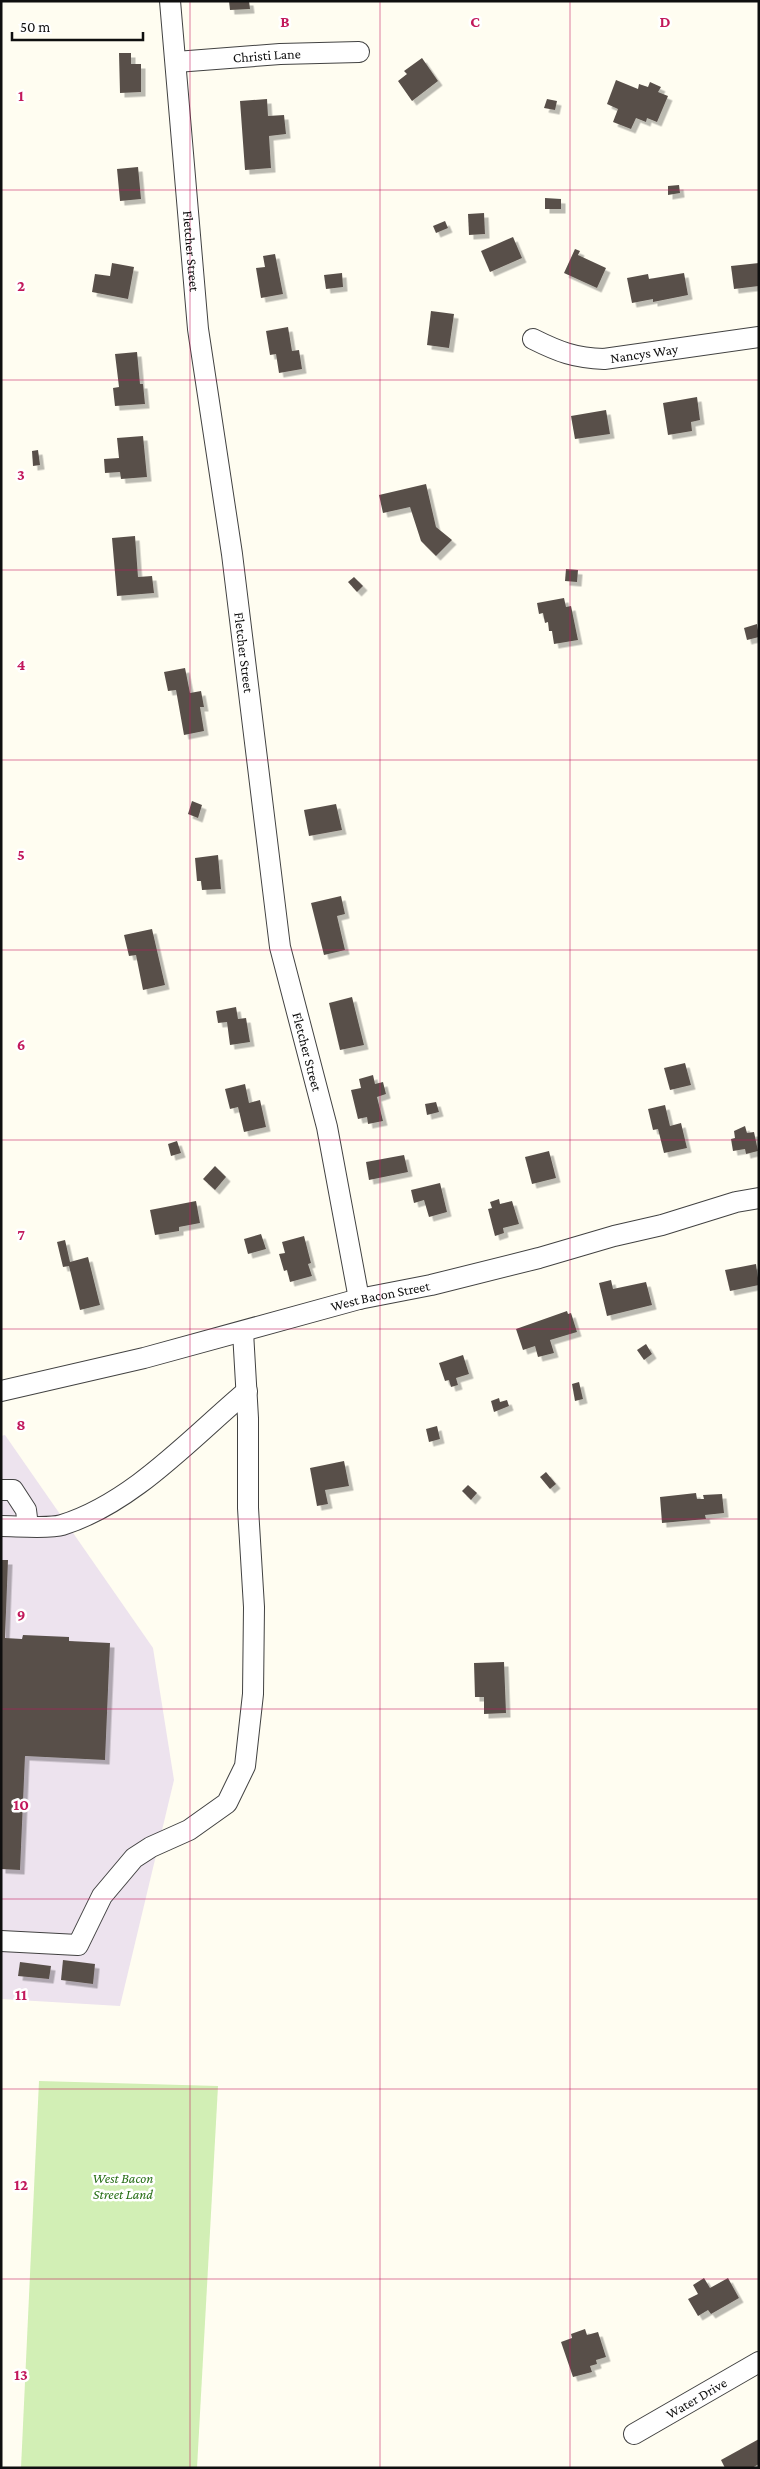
<svg xmlns="http://www.w3.org/2000/svg" width="760" height="2469" font-family="'Crimson Pro',serif">
<style>
.industrial{fill:#ede3ee}
.green{fill:#d2efb5}
.building{fill:#59504a;filter:url(#shadow)}
.lines{fill:none;stroke-linecap:round;stroke-linejoin:round}
.minor-casing{stroke:#424242;stroke-width:22}
.minor{stroke:#fff;stroke-width:20}
.grid{fill:none;stroke:#c2185b;stroke-width:1;stroke-opacity:0.55}
.labels{text-anchor:middle;stroke-width:5;stroke-linejoin:round;paint-order:stroke}
.street-label{font-size:14px;fill:#0f0f0f;stroke:#fff}
.park-label{font-size:14px;font-style:italic;fill:#286f17;stroke:#fff}
.grid-label{font-size:16px;text-anchor:middle;font-weight:bold;fill:#c2185b;stroke:#fff;stroke-width:5;stroke-linejoin:round;paint-order:stroke}
</style>
<defs>
<filter id="shadow"><feDropShadow dx="4.5" dy="4.5" stdDeviation="0" flood-color="#0004"/></filter>
</defs>
<rect width="100%" height="100%" fill="#fffdf1"/>
<path class="industrial" d="M5,1435l148,213 21,132 -54,226 -119,-7v-563z"/>
<path class="green" d="M39,2081l179,5 -21,382h-176z"/>
<g class="building">
<path d="M229,1h20l1,8 -20,1z"/>
<path d="M119,53h12v11h10v28l-21,1z"/>
<path d="M422,58l16,23 -26,20 -14,-20 9,-7 -3,-3z"/>
<path d="M616,80l22,9 1,-5 9,3 2,-5 11,5 -3,5 10,4 -11,26 -10,-4 -1,4 -10,-4 -5,11 -18,-7 5,-13 -11,-5z"/>
<path d="M267,99l1,17 16,-1 2,19 -17,2 2,32 -26,2 -5,-69z"/>
<path d="M547,99l10,2 -2,9 -11,-2z"/>
<path d="M138,167l3,32 -21,2 -3,-32z"/>
<path d="M679,185l1,8 -12,2v-9z"/>
<path d="M545,198l16,1v10h-16z"/>
<path d="M484,213l1,21 -16,1 -1,-21z"/>
<path d="M445,221l3,7 -12,5 -3,-7z"/>
<path d="M513,237l9,21 -32,14 -9,-21z"/>
<path d="M575,249l5,2 -2,4 28,13 -9,20 -33,-15z"/>
<path d="M275,254l8,40 -22,4 -5,-30 9,-1 -2,-11z"/>
<path d="M112,263l22,4 -6,32 -36,-7 3,-18 15,2z"/>
<path d="M759,263v23l-25,3 -3,-23z"/>
<path d="M342,273l1,14 -17,2 -2,-14z"/>
<path d="M684,273l4,22 -35,7v-3l-21,4 -5,-25 21,-4 1,5z"/>
<path d="M431,311l23,3 -5,34 -22,-3z"/>
<path d="M288,327l4,24 7,-1 3,19 -23,4 -3,-19 -6,1 -4,-24z"/>
<path d="M137,352l3,32h3l2,20 -30,2 -2,-18 6,-1 -4,-33z"/>
<path d="M697,397l3,23 -9,2 1,9 -24,4 -5,-32z"/>
<path d="M606,410l4,24 -35,5 -4,-23z"/>
<path d="M143,436l4,41 -26,2 -1,-7 -15,1 -1,-14 15,-1 -2,-20z"/>
<path d="M38,450l2,15 -7,1 -1,-15z"/>
<path d="M426,484l10,43 16,13 -16,16 -15,-15 -11,-34 -27,6 -4,-18z"/>
<path d="M135,536l3,41 14,-1 2,17 -37,3 -5,-58z"/>
<path d="M566,569l12,1 -1,12 -12,-1z"/>
<path d="M354,577l9,9 -6,6 -9,-10z"/>
<path d="M564,598l2,9 5,-1 7,34 -24,4 -2,-13h-3l-1,-9 -3,1 -2,-10 -4,1 -2,-11z"/>
<path d="M757,624l2,13 -12,3 -3,-12z"/>
<path d="M185,668l5,25 11,-2 3,16h-4l4,24 -20,4 -8,-45 -8,1 -4,-19z"/>
<path d="M192,801l10,4 -4,13 -10,-4z"/>
<path d="M336,804l6,26 -33,6 -5,-26z"/>
<path d="M218,855l3,34 -19,1 -1,-9h-4l-2,-23z"/>
<path d="M341,896l4,18 -8,2 8,34 -21,5 -13,-52z"/>
<path d="M152,929l13,56 -22,5 -7,-35 -7,1 -5,-21z"/>
<path d="M352,997l12,48 -24,5 -11,-47z"/>
<path d="M236,1007l2,12 8,-1 4,24 -20,3 -3,-23 -9,1 -2,-12z"/>
<path d="M685,1063l6,22 -21,5 -6,-22z"/>
<path d="M373,1075l2,9 8,-2 3,12 -9,3 6,24 -15,3 -1,-7 -9,2 -7,-29 10,-2 -2,-9z"/>
<path d="M245,1084l4,19 11,-3 6,27 -22,5 -6,-25 -8,2 -5,-20z"/>
<path d="M436,1102l3,10 -12,3 -2,-11z"/>
<path d="M665,1105l5,21 11,-3 6,25 -23,5 -6,-24 -5,1 -5,-21z"/>
<path d="M745,1126l2,7 7,-1 4,19 -12,3 -1,-5 -12,2 -2,-12 4,-1 -1,-7z"/>
<path d="M177,1141l4,12 -10,3 -3,-12z"/>
<path d="M549,1151l7,27 -24,6 -7,-27z"/>
<path d="M404,1155l4,17 -39,8 -3,-18z"/>
<path d="M215,1166l11,11 -11,13 -12,-11z"/>
<path d="M440,1183l7,29 -18,5 -5,-17 -10,3 -3,-13z"/>
<path d="M499,1199l1,5 12,-3 7,23 -16,4 1,5 -9,3 -7,-27 4,-1 -2,-6z"/>
<path d="M196,1201l4,22 -21,4v4l-24,4 -5,-25z"/>
<path d="M261,1234l5,15 -18,5 -4,-15z"/>
<path d="M304,1236l7,27 -3,1 4,12 -22,6 -3,-12 -3,1 -5,-17 6,-1 -3,-11z"/>
<path d="M65,1240l5,22 18,-5 12,48 -20,5 -11,-44 -6,1 -6,-25z"/>
<path d="M756,1264l3,21 -29,6 -5,-21z"/>
<path d="M611,1280l2,9 33,-7 6,23 -45,11 -8,-33z"/>
<path d="M567,1311l1,3 3,-1 6,19 -27,8 4,13 -16,4 -3,-11 -12,4 -7,-21z"/>
<path d="M646,1344l6,10 -8,6 -7,-10z"/>
<path d="M463,1355l6,19 -13,4 2,7 -7,2 -2,-7 -4,1 -6,-18z"/>
<path d="M579,1382l4,17 -8,2 -3,-17z"/>
<path d="M499,1398l1,4 7,-2 2,6 -15,6 -3,-11z"/>
<path d="M437,1426l3,13 -11,3 -3,-13z"/>
<path d="M344,1461l5,25 -24,4 3,14 -11,2 -7,-38z"/>
<path d="M546,1472l10,12 -6,5 -10,-12z"/>
<path d="M468,1485l9,8 -6,7 -9,-9z"/>
<path d="M696,1493l1,6h7l-1,-4 19,-1 2,19 -19,2 1,4 -44,4 -2,-26z"/>
<path d="M1,1560h7l-3,78 17,1 1,-4 46,2v4l41,2 -5,117 -80,-4 -5,114 -19,-1z"/>
<path d="M504,1662l2,51 -22,1v-17h-9l-1,-34z"/>
<path d="M63,1960l32,4 -2,20 -32,-4z"/>
<path d="M20,1962l31,4 -2,13 -31,-3z"/>
<path d="M704,2278l6,10 18,-10 11,20 -28,16 -3,-4 -10,6 -10,-17 10,-5 -5,-9z"/>
<path d="M585,2329l2,6 11,-3 8,25 -10,3 1,4 -7,2 2,6 -19,5 -12,-35 11,-4 -1,-4z"/>
<path d="M759,2439v25l-7,4h-27l-4,-8z"/>
</g>
<g class="lines">
<defs>
<g id="minor">
<path id="s1" d="M170,1l28,328 34,225 48,393 47,180 32,172"/>
<path id="s2" d="M176,62l104,-8 79,-2"/>
<path id="s3" d="M533,339c26,13 42,19 71,20l155,-22"/>
<path id="s4" d="M1,1391l143,-33 215,-59 72,-14 108,-27 75,-22 48,-11 74,-23 23,-4"/>
<path d="M1,1490h12l13,20 2,16"/>
<path d="M1,1526c15,0 49,3 61,-1 71,-22 129,-87 185,-134"/>
<path d="M1,1941l77,4 24,-49 32,-38 17,-11 38,-17 38,-27 18,-37 8,-72 1,-87 -6,-99v-90l-5,-86"/>
<path id="s5" d="M634,2434l125,-72"/>
</g>
</defs>
<use href="#minor" class="minor-casing"/>
<use href="#minor" class="minor"/>
</g>
<path class="grid" d="M190,1v2467M380,1v2467M570,1v2467M1,190h758M1,380h758M1,570h758M1,760h758M1,950h758M1,1140h758M1,1329h758M1,1519h758M1,1709h758M1,1899h758M1,2089h758M1,2279h758"/>
<g class="labels">
<g class="street-label">
<text dy="5" stroke="none"><textPath href="#s2" startOffset="91">Christi Lane</textPath></text>
<text dy="5" stroke="none"><textPath href="#s1" startOffset="251">Fletcher Street</textPath></text>
<text dy="5" stroke="none"><textPath href="#s3" startOffset="115">Nancys Way</textPath></text>
<text dy="5" stroke="none"><textPath href="#s1" startOffset="656">Fletcher Street</textPath></text>
<text dy="5" stroke="none"><textPath href="#s1" startOffset="1061">Fletcher Street</textPath></text>
<text dy="5" stroke="none"><textPath href="#s4" startOffset="391">West Bacon Street</textPath></text>
<text dy="5" stroke="none"><textPath href="#s5" startOffset="72">Water Drive</textPath></text>
</g>
<g class="park-label">
<text x="123" y="2183">West Bacon<tspan x="123" dy="16">Street Land</tspan></text>
</g>
</g>
<g class="grid-label">
<text x="285" y="27">B</text>
<text x="475" y="27">C</text>
<text x="665" y="27">D</text>
<text x="21" y="101">1</text>
<text x="21" y="291">2</text>
<text x="21" y="480">3</text>
<text x="21" y="670">4</text>
<text x="21" y="860">5</text>
<text x="21" y="1050">6</text>
<text x="21" y="1240">7</text>
<text x="21" y="1430">8</text>
<text x="21" y="1620">9</text>
<text x="21" y="1810">10</text>
<text x="21" y="2000">11</text>
<text x="21" y="2190">12</text>
<text x="21" y="2380">13</text>
</g>
<rect width="760" height="2469" fill="none" stroke="#0f0f0f" stroke-width="5"/>
<path d="M12 32v8h131v-8" fill="none" stroke="#0f0f0f" stroke-width="2.5"/>
<text x="20" y="32" font-size="15" fill="#0f0f0f" stroke="#ffffff" stroke-width="4" paint-order="stroke">50 m</text>
</svg>
